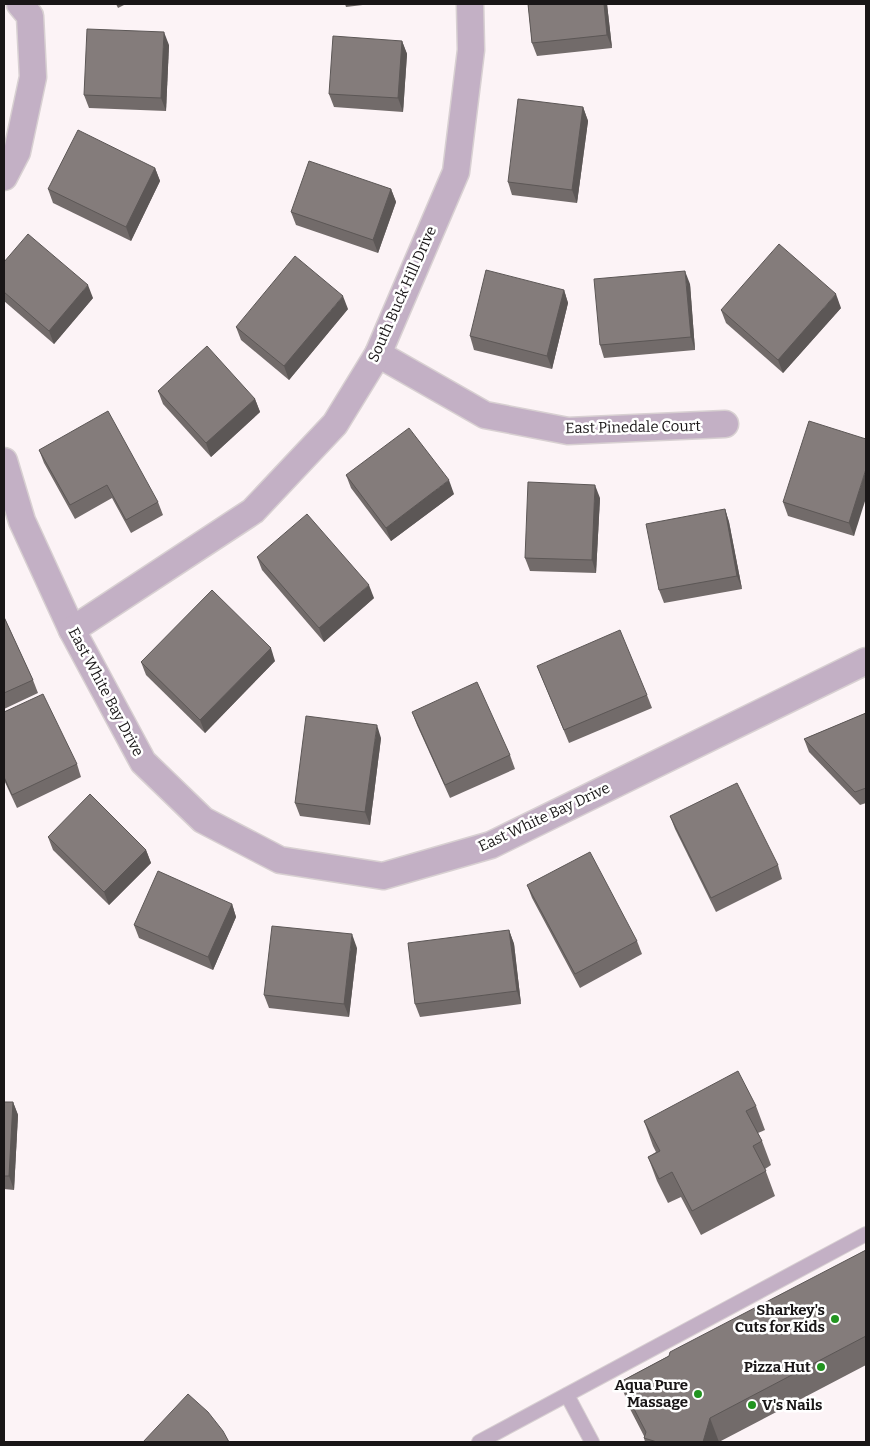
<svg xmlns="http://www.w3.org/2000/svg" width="870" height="1446" font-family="Bitter,serif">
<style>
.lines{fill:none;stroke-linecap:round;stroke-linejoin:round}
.service-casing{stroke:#d8d0d2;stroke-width:16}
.minor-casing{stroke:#d8d0d2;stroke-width:29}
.service{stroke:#c3b0c5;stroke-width:14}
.minor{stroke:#c3b0c5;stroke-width:26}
.wall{fill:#726b6a}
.shaded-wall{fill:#5c5756}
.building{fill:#847c7b;stroke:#5c5756}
.poi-dot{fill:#229420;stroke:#fff;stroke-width:2}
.labels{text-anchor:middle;stroke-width:5;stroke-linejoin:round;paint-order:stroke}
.street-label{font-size:15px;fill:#191617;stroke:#fff}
.poi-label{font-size:15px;font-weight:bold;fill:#191617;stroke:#fff;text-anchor:end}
</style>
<rect width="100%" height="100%" fill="#fcf3f6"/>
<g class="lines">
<defs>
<g id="service">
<path d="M567,1395l25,47"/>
<path d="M479,1442l387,-208"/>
</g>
<g id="minor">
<path d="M4,177l13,-25 16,-75 -3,-61 -10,-12"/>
<path d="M378,354l107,61 83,16 157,-7"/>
<path d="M4,461l18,60 50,109 71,132 60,58 77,40 103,16 108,-31 375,-184"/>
<path d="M72,630l181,-119 82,-87 43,-70 78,-182 15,-122 -1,-46"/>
</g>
</defs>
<use href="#service" class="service-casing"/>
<use href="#minor" class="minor-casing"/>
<use href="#service" class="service"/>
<use href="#minor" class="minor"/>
</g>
<g class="wall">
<path d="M116,4h10l-8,4z"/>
<path d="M345,4h26l-25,3z"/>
<path d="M528,4h79l5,44 -75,8 -5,-13z"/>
<path d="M402,41l5,13 -4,58 -69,-5 -5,-13z"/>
<path d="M169,45l-3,66 -77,-3 -5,-13z"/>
<path d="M583,107l5,14 -11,82 -65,-8 -4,-13z"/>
<path d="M155,168l5,13 -29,60 -78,-38 -5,-14z"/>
<path d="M391,189l5,13 -18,51 -82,-28 -5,-13z"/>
<path d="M4,262l89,36 -39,46 -50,-43z"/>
<path d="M690,284l5,66 -91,8 -4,-13z"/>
<path d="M564,290l4,13 -16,66 -78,-19 -4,-14z"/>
<path d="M841,308l-58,65 -57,-50 -5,-13z"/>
<path d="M348,309l-59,71 -48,-40 -5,-13z"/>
<path d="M158,391l97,8 5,13 -49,45 -48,-53z"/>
<path d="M866,439l-12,97 -66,-20 -5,-14z"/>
<path d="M39,450l119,52 5,13 -32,18 -19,-35 -37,21 -31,-56z"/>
<path d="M346,475l108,19 -63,47 -40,-53z"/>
<path d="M600,498l-4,75 -66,-2 -5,-13z"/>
<path d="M725,509l4,13 13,67 -78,14 -5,-13z"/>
<path d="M257,557l117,41 -50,44 -62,-72z"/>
<path d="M4,617l29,63 5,13 -34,16z"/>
<path d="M275,661l-70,72 -59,-58 -5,-13z"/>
<path d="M537,666l110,29 5,13 -83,35z"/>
<path d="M4,712l73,52 4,13 -64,31 -13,-28z"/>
<path d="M412,712l98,43 5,14 -65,29 -33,-73z"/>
<path d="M866,713v90l-6,2 -51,-53 -5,-13z"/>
<path d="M381,738l-11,87 -70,-9 -5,-13z"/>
<path d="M670,816l108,49 4,14 -66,33 -41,-83z"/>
<path d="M48,837l98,13 5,13 -42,42 -56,-55z"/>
<path d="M527,885l110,56 5,13 -62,34 -48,-90z"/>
<path d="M232,904l4,13 -23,53 -74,-32 -5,-13z"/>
<path d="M509,930l5,14 7,60 -101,13 -5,-13z"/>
<path d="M357,948l-8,69 -80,-9 -5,-13z"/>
<path d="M4,1102h9l5,13 -4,75 -10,-1z"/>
<path d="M756,1106l9,24 -7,3 4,8 9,24 -6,4 10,27 -74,39 -20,-38 -13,6 -11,-22 -9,-24 8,-5 -3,-6 -9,-25z"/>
<path d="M866,1250v115l-147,77h-74l-1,-4v-2l-15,-29 -9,-25z"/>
</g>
<g class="shaded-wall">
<path d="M604,4h3l5,44 -5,-13z"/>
<path d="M164,32l5,13 -3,66 -5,-13z"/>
<path d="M402,41l5,13 -4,58 -5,-14z"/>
<path d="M583,107l5,14 -11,82 -5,-13z"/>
<path d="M155,168l5,13 -29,60 -5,-14z"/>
<path d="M391,189l5,13 -18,51 -5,-13z"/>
<path d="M685,271l5,13 5,66 -4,-13z"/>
<path d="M88,285l5,13 -39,46 -5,-13z"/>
<path d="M564,290l4,13 -16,66 -5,-13z"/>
<path d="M836,294l5,14 -58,65 -5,-13z"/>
<path d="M343,296l5,13 -59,71 -5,-14z"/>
<path d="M255,399l5,13 -49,45 -5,-14z"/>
<path d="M866,469v29l-12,38 -5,-13z"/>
<path d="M449,480l5,14 -63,47 -5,-13z"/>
<path d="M595,485l5,13 -4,75 -4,-13z"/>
<path d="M725,509l4,13 13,67 -5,-13z"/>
<path d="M369,585l5,13 -50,44 -5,-14z"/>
<path d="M271,648l4,13 -70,72 -5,-13z"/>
<path d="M377,725l4,13 -11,87 -5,-13z"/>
<path d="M146,850l5,13 -42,42 -5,-13z"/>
<path d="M232,904l4,13 -23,53 -5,-13z"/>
<path d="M509,930l5,14 7,60 -4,-13z"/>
<path d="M352,934l5,14 -8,69 -5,-13z"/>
<path d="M13,1102l5,13 -4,75 -5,-14z"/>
<path d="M710,1418l9,24h-16z"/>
</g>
<g class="building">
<path d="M528,4h76l3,31 -75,8z"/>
<path d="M87,29l77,3 -3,66 -77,-3z"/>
<path d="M333,36l69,5 -4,57 -69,-4z"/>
<path d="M518,99l65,8 -11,83 -64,-8z"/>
<path d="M78,130l77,38 -29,59 -78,-38z"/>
<path d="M309,161l82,28 -18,51 -82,-28z"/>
<path d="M28,234l60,51 -39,46 -45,-39v-30z"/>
<path d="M779,244l57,50 -58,66 -57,-50z"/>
<path d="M295,256l48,40 -59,70 -48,-39z"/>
<path d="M486,270l78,20 -17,66 -77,-20z"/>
<path d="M685,271l6,66 -91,8 -6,-66z"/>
<path d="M207,346l48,53 -49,44 -48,-52z"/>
<path d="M108,411l50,91 -32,18 -19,-35 -37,20 -31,-55z"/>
<path d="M809,421l57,18v30l-17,54 -66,-21z"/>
<path d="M409,428l40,52 -63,48 -40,-53z"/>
<path d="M528,482l67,3 -3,75 -67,-2z"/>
<path d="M725,509l12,67 -78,14 -13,-66z"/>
<path d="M307,514l62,71 -50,43 -62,-71z"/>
<path d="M212,590l59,58 -71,72 -59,-58z"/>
<path d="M4,617l29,63 -29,13z"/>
<path d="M620,630l27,65 -83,35 -27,-64z"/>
<path d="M477,682l33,73 -65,30 -33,-73z"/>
<path d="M43,694l34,70 -65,31 -8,-18v-65z"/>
<path d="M866,713v75l-11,4 -51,-53z"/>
<path d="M306,716l71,9 -12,87 -70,-9z"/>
<path d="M737,783l41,82 -67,33 -41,-82z"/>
<path d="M90,794l56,56 -42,42 -56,-55z"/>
<path d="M590,852l47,89 -62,33 -48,-89z"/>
<path d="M158,871l74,33 -24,53 -74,-32z"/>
<path d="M272,926l80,8 -8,70 -80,-9z"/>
<path d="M509,930l8,61 -102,13 -7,-61z"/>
<path d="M738,1071l18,35 -10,5 16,30 -9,5 13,25 -74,40 -20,-39 -13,7 -11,-22 12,-6 -16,-30z"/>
<path d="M4,1102h9l-4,74h-5z"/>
<path d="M866,1250v86l-156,82 -7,24h-46l-13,-4 2,-6 -26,-50 49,-26 1,-4z"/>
<path d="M188,1394l20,18 15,19 6,11h-86z"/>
</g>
<g class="poi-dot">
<circle cx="835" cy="1319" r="5"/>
<circle cx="821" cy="1367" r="5"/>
<circle cx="698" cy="1394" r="5"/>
<circle cx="752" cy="1405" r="5"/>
</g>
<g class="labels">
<g class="street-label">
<text transform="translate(402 294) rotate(-66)" y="5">South Buck Hill Drive</text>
<text transform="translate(633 427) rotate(-1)" y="5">East Pinedale Court</text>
<text transform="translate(106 692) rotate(62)" y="5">East White Bay Drive</text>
<text transform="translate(544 817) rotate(-25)" y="5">East White Bay Drive</text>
</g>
<g class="poi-label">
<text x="825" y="1315">Sharkey's<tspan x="825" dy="17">Cuts for Kids</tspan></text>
<text x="811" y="1372">Pizza Hut</text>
<text x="688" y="1390">Aqua Pure<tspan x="688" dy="17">Massage</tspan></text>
<text x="762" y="1410" text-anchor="start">V's Nails</text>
</g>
</g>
<rect width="870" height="1446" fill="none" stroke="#191617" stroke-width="10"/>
</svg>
